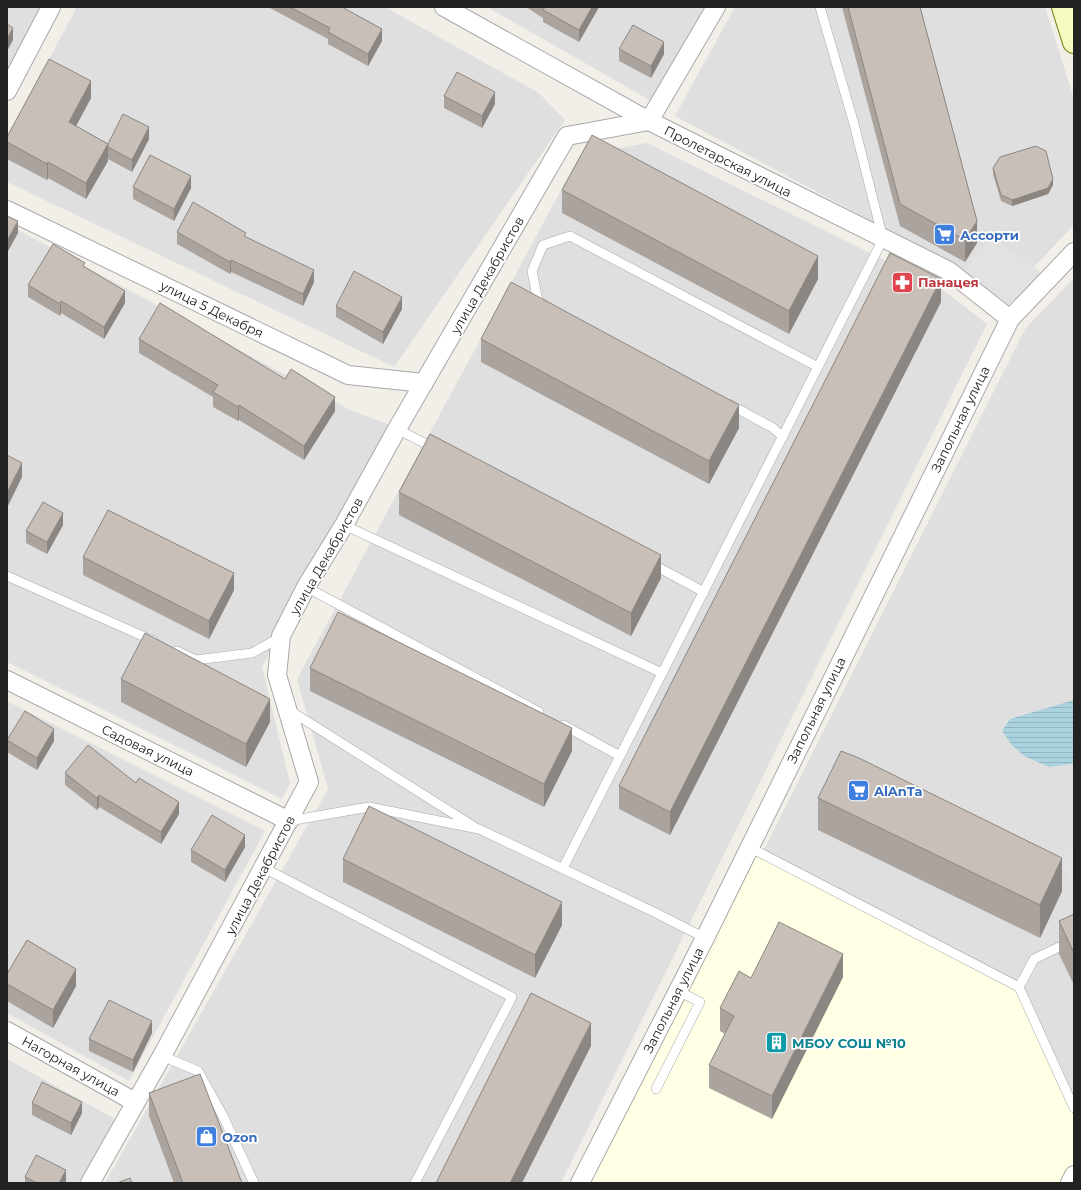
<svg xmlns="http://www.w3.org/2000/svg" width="1081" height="1190" font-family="Montserrat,sans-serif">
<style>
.residential{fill:#e0dfdf}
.education{fill:#ffffe5}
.parking{fill:#e2e2e2}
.water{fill:url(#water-rules)}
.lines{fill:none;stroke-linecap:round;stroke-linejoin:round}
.lane-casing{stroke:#a9a9a9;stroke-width:10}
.street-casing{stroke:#a9a9a9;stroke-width:20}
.secondary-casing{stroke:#707d05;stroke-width:24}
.lane{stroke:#fff;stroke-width:9}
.street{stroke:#fff;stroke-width:18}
.secondary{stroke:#f7fabf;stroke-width:22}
.wall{fill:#aba49e}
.shaded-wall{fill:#8b8681}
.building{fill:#c7bfb8;stroke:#8b8681}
.labels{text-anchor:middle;stroke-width:3.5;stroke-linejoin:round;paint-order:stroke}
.street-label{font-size:13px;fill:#222;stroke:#fff}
.shop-label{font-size:13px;font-weight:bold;fill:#366cbe;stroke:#fff;text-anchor:start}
.health-label{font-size:13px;font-weight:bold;fill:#be3a42;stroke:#fff;text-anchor:start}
.culture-label{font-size:13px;font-weight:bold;fill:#0d838f;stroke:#fff;text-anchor:start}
</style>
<defs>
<pattern id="water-rules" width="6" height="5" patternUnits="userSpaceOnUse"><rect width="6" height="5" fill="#aad3df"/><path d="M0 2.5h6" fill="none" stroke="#92b5bf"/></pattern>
</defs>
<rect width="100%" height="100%" fill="#f2efe9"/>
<g class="residential">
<path d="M7,7h41l-41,75z"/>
<path d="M77,7h308l154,86 26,27 -171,247 -387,-185v-44z"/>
<path d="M487,7h219l-53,95z"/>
<path d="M735,7h310l29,92v126l-66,69 -333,-178z"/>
<path d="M647,143l292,144 48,37 -426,859h-456l223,-394 -31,-110 283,-524z"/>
<path d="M7,224l345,187 39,14 -129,242 28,116 -8,16 -275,-137z"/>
<path d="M1074,278v860l-477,45 428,-854z"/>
<path d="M7,701l258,130 -136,250 -122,-68z"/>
<path d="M7,1059l108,60 -36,64h-72z"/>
</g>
<path class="education" d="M750,852l267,136 57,127v54l-8,14h-486z"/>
<g class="parking">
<path d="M998,240l49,37 -38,40 -50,-39 24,-34z"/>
<path d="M1074,847v35l-13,-15z"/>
</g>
<path class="water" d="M1074,700v62l-3,2 -22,3 -25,-11 -13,-12 -9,-13 8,-12z"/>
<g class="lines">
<defs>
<g id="lane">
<path d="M544,304l-6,-3 -6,-30 11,-26 27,-9 248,131"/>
<path d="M729,404l44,24 10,9"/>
<path d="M397,429l39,20"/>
<path d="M344,525l318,148"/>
<path d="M650,563l54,29"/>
<path d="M7,576l147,65"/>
<path d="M306,587l233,125"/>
<path d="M177,651l19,9 56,-7 29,-16"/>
<path d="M289,710l184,116"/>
<path d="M563,725l57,31"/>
<path d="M289,821l80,-14 110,22 177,84 49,25"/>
<path d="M749,847l270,140 55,121"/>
<path d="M264,868l248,129 -97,186"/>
<path d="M563,868l320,-629 -29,-115 -34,-117"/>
<path d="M1019,987l15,-28 40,-19"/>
<path d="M162,1056l36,15 25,45 31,67"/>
<path d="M656,1089l44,-87 -22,-11"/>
</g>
<g id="street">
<path d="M444,7l205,114 300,150 61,48"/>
<path d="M7,91l44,-84"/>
<path d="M7,210l341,165 76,8"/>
<path d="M7,680l282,141"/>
<path d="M7,1031l128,71"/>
<path d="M90,1183l72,-127 147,-274 -32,-107 4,-39 25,-49 38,-62 53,-96 170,-293 82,-15 67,-114"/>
<path d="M580,1183l125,-245 305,-619 64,-67"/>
<path d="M1070,1183l4,-8"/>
</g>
<path id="secondary" d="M1063,7l11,35"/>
</defs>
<use href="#lane" class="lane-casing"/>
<use href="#street" class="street-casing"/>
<use href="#secondary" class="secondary-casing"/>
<use href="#lane" class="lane"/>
<use href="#street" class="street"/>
<use href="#secondary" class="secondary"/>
</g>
<g class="wall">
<path d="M268,7h74l40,34 -14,25 -40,-22v-5z"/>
<path d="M526,7h73l-20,35 -36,-20v-4z"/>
<path d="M842,7h78l57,236 -12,19 -65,-36z"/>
<path d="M619,49l45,5 -13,24 -32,-17z"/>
<path d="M444,96l51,8 -13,24 -38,-20z"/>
<path d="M91,98l-15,28 32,18 41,-5 -17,33 -24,-13v2l-22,38 -38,-21 -1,2 -40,-21v-22z"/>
<path d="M993,168l60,17 -5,9 -36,12 -11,-5 -8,-27z"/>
<path d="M133,187l58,1 -17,33 -41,-22z"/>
<path d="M562,190l256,89 -29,55 -227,-121z"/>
<path d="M177,232l69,5 68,45 -11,24 -72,-34 -1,2 -53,-30z"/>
<path d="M85,267l40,36 -21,36 -43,-26 -1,3 -32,-19v-12z"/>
<path d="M941,302l-271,533 -51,-26v-23z"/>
<path d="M336,306l66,3 -19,35 -47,-27z"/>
<path d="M139,339l196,72 -31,49 -65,-40 -1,1 -25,-14v-10l-74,-44z"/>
<path d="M481,339l258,89 -30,56 -228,-122z"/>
<path d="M399,492l262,86 -30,58 -232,-121z"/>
<path d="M63,525l-16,29 -21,-11v-12z"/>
<path d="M83,557l151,33 -25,49 -126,-64z"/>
<path d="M310,668l262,83 -28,56 -234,-116z"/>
<path d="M121,679l149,43 -24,45 -125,-65z"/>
<path d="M7,740l47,1 -17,29 -30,-18z"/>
<path d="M65,773l71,10 43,31 -18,30 -62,-37 -2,3 -32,-25z"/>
<path d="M818,798l244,93 -22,47 -222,-108z"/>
<path d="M245,847l-20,35 -34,-20v-12z"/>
<path d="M343,859l219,66 -27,53 -192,-96z"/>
<path d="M1074,914v71l-15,-31v-33z"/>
<path d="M7,974l69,12 -23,42 -46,-27z"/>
<path d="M843,977l-71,142 -63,-31v-23l16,-31 -5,-3v-23l31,-30z"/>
<path d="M152,1033l-19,39 -44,-21v-12z"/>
<path d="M149,1093l93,90h-68l-25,-67z"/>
<path d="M32,1103l50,10 -11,22 -39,-20z"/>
<path d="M25,1177l41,4 -1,2h-40z"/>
</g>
<g class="shaded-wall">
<path d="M592,7h7l-20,35v-12z"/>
<path d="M13,28v12l-6,11v-12z"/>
<path d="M382,29v12l-14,25v-12z"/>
<path d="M664,42v12l-13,24v-12z"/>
<path d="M91,81v17l-22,41v-17z"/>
<path d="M495,92v12l-13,24v-12z"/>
<path d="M149,127v12l-17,33v-12z"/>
<path d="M108,144v17l-22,38v-16z"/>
<path d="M48,162v16l-1,2v-16z"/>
<path d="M191,176v12l-17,33v-12z"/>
<path d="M1053,179v6l-5,9 -36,12v-6z"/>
<path d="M18,221v12l-11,20v-12z"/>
<path d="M977,221v22l-12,19v-22z"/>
<path d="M818,256v23l-29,55v-23z"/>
<path d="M231,260v12l-1,2v-12z"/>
<path d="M314,270v12l-11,24v-12z"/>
<path d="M941,279v23l-271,533v-23z"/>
<path d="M125,291v12l-21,36v-12z"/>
<path d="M402,297v12l-19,35v-12z"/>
<path d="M61,301v12l-1,3v-12z"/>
<path d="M335,397v14l-31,49v-14z"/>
<path d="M239,405v15l-1,1v-14z"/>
<path d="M739,405v23l-30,56v-23z"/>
<path d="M22,463v14l-15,31v-15z"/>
<path d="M63,513v12l-16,29v-12z"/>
<path d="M661,555v23l-30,58v-23z"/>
<path d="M234,573v17l-25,49v-18z"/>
<path d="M270,699v23l-24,45v-23z"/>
<path d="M572,728v23l-28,56v-23z"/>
<path d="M54,729v12l-17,29v-12z"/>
<path d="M99,795v12l-2,3v-12z"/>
<path d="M179,802v12l-18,30v-12z"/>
<path d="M245,835v12l-20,35v-12z"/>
<path d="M1062,858v33l-22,47v-33z"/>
<path d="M562,902v23l-27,53v-23z"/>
<path d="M843,954v23l-71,142v-23z"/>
<path d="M76,969v17l-23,42v-18z"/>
<path d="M152,1021v12l-19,39v-12z"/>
<path d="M591,1023v23l-69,137h-12z"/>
<path d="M82,1102v11l-11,22v-12z"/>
<path d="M66,1170v11l-1,2h-6z"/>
</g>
<g class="building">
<path d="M290,7h52l40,22 -14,25 -40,-22 2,-4z"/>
<path d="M545,7h47l-13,23 -36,-20z"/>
<path d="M848,7h72l57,214 -12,19 -65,-36z"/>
<path d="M7,24l6,4 -6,11z"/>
<path d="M633,25l31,17 -13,24 -32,-17z"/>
<path d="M49,59l42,22 -22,41 39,22 -22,39 -38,-21 -1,2 -40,-22v-5z"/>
<path d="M457,72l38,20 -13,24 -38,-20z"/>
<path d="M123,114l26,13 -17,33 -24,-13v-3z"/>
<path d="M592,135l226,121 -29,55 -227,-121z"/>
<path d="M1036,146l10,5 7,28 -5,9 -36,12 -11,-5 -8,-27 7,-11z"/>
<path d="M150,155l41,21 -17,33 -41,-22z"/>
<path d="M193,202l53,31 -2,3 70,34 -11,24 -72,-34 -1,2 -53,-30z"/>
<path d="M7,216l11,5 -11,20z"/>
<path d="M53,244l32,19 -2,3 42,25 -21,36 -43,-26 -1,3 -32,-19z"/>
<path d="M890,253l51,26 -271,533 -51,-26z"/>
<path d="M354,271l48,26 -19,35 -47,-26z"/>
<path d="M511,282l228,123 -30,56 -228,-122z"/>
<path d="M160,303l125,76 6,-10 44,28 -31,49 -65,-41 -1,2 -25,-15 5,-7 -79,-46z"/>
<path d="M430,434l231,121 -30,58 -232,-121z"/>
<path d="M7,455l15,8 -15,30z"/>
<path d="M43,502l20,11 -16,29 -21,-11z"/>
<path d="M108,510l126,63 -25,48 -126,-64z"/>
<path d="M338,612l234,116 -28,56 -234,-116z"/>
<path d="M145,633l125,66 -24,45 -125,-65z"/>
<path d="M25,711l29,18 -17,29 -30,-18z"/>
<path d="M88,745l48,38 3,-5 40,24 -18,30 -62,-37 -2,3 -32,-25z"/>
<path d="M841,751l18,7 203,100 -22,47 -222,-107z"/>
<path d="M369,806l193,96 -27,53 -192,-96z"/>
<path d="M212,815l33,20 -20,35 -34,-20z"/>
<path d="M1074,914v39l-15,-32z"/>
<path d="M779,922l64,32 -71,142 -63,-31 25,-49 -14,-8 19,-37 12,7z"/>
<path d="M27,940l49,29 -23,41 -46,-26v-10z"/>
<path d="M531,993l60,30 -81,160h-74z"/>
<path d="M109,1000l43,21 -19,39 -44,-21z"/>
<path d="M200,1074l42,109h-59l-34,-90z"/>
<path d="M42,1082l40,20 -11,21 -39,-20z"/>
<path d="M36,1155l30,15 -7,13h-22l-12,-6z"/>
<path d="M130,1178l2,5h-15z"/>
</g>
<defs>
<symbol id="supermarket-square" viewBox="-11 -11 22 22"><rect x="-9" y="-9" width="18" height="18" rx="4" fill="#3f7fe0" stroke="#fff"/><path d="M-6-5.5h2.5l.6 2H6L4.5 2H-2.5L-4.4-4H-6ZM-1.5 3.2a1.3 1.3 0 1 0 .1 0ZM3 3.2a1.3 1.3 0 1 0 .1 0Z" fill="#fff"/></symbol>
<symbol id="pharmacy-square" viewBox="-11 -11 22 22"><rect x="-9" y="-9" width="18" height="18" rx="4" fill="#e0444e" stroke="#fff"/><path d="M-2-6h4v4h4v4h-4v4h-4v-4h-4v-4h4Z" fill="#fff"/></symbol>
<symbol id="building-square" viewBox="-11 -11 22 22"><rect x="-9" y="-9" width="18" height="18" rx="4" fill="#0f9aa8" stroke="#fff"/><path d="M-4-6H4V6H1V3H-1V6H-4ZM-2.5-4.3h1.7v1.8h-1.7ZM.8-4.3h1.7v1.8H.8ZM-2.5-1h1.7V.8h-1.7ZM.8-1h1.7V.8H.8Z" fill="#fff"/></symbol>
<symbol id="shop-square" viewBox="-11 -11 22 22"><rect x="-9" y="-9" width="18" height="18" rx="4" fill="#3f7fe0" stroke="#fff"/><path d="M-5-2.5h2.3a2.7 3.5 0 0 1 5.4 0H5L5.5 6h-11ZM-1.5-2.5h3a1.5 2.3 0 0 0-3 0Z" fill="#fff"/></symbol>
</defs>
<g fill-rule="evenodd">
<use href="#supermarket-square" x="932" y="222" width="25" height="25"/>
<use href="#pharmacy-square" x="890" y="270" width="25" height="25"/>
<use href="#supermarket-square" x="846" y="778" width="25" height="25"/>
<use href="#building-square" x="764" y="1030" width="25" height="25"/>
<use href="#shop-square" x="194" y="1124" width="25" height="25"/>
</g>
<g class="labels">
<g class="street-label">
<text transform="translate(728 161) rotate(27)" y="5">Пролетарская улица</text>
<text transform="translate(487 275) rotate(-60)" y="5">улица Декабристов</text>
<text transform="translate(212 309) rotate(26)" y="5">улица 5 Декабря</text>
<text transform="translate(960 419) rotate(-64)" y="5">Запольная улица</text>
<text transform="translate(326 556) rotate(-60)" y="5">улица Декабристов</text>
<text transform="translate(816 710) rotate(-64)" y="5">Запольная улица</text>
<text transform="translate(148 750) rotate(26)" y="5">Садовая улица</text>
<text transform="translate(260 875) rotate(-62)" y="5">улица Декабристов</text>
<text transform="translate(673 1000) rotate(-63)" y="5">Запольная улица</text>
<text transform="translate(71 1066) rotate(29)" y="5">Нагорная улица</text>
</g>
<g class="shop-label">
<text x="960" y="240">Ассорти</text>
<text x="874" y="796">AlAnTa</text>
<text x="222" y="1142">Ozon</text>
</g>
<g class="health-label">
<text x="918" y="287">Панацея</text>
</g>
<g class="culture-label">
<text x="792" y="1048">МБОУ СОШ №10</text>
</g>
</g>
<rect width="1081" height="1190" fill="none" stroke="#222222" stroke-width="16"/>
</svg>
